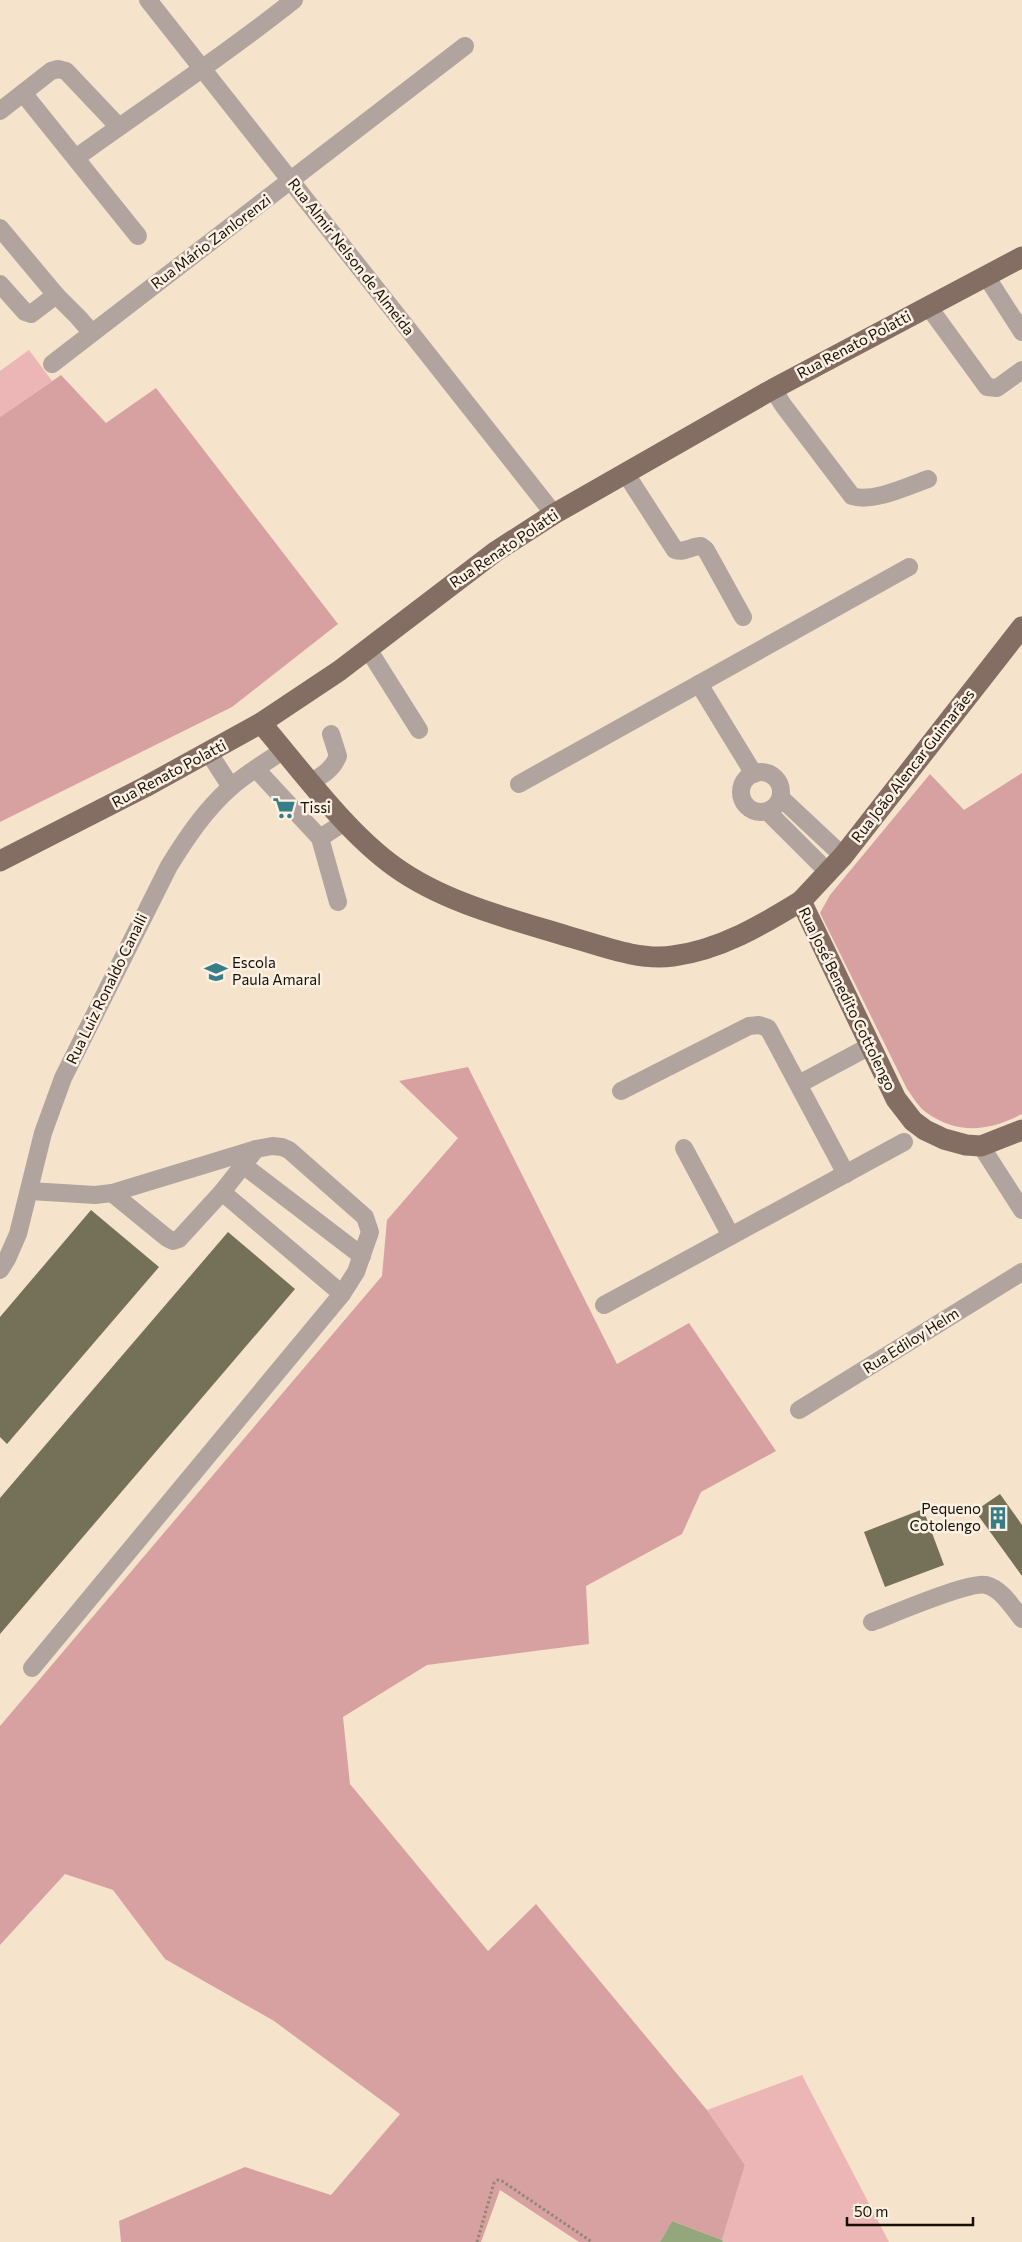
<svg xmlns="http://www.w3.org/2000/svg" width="1022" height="2242" font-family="Commissioner,sans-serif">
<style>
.green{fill:#ebb6b5}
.forest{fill:#d8a1a1}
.water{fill:#94a77c}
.building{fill:#757158}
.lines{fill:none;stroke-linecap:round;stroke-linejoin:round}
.path{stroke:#938675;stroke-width:3;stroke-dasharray:2.5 2.5;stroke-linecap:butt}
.minor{stroke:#b1a49f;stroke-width:18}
.major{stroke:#846e64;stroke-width:21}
.labels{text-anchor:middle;stroke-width:5;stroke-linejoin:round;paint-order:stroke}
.street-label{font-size:15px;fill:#150f07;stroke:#fdf1e3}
.poi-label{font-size:15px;fill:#150f07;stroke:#fdf1e3;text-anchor:start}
</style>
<rect width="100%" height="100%" fill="#f6e3cb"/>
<g class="green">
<path d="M29,350l23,31 -52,36v-46z"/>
<path d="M802,2075l87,167h-166l-1,-2 23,-75 -38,-55z"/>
</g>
<g class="forest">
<path d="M61,375l45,48 50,-35 182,236 -106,83 -232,115v-405z"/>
<path d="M1022,773v341c-32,17 -64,21 -95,-1 -8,-5 -14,-16 -20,-24l-87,-176 10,-18 100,-121 34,36z"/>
<path d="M468,1067l149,297 72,-41 87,128 -75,41 -19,42 -96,52 3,58 -162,21 -84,52 7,67 138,167 48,-47 171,206 38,55 -23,75 -50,-19 -12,21h-81l-79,-52 -19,52h-360l-2,-21 126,-54 86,28 69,-81 -126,-93 -109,-62 -52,-69 -48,-16 -65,71v-219l382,-450 5,-56 71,-82 -59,-57z"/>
</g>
<path class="water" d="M672,2221l50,19 1,2h-63z"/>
<g class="building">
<path d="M91,1210l68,57 -152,177 -7,-7v-120z"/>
<path d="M228,1232l67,57 -295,345v-136z"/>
<path d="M1000,1494l22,31v51l-47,-65z"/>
<path d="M923,1509l21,56 -59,22 -21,-55z"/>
</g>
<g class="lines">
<path class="path" d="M477,2242l17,-59 4,-3 4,1 90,61"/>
<g class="minor">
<path d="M148,0l406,514"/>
<path d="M23,93l115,143"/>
<path d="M0,111l51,-40 7,-2 8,2 53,56"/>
<path d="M77,157c72,-52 147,-101 217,-157"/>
<path d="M0,228l56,67 22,22 14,16"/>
<path d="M986,276l36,56"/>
<path d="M0,284l25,28 6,2 25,-19"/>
<path d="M928,306l59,81 10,1 25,-18"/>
<path d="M52,364l413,-318"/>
<path d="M773,389l10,16 69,91c21,7 56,-10 76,-17"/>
<path d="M626,474l49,76c9,3 17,-4 26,-4l5,4 37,67"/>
<path d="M368,649l51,81"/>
<path d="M699,684l55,90"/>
<path d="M209,753l22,34"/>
<path d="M256,769l64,69 18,64"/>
<circle cx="761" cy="792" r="20"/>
<path d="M311,782c12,-7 22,-13 27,-26l-7,-22"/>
<path d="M519,784l390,-217"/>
<path d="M781,798l62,58"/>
<path d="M768,812l61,61"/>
<path d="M320,838l26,-17"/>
<path d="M799,1084l71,-38"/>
<path d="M621,1091l128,-65 10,-1 9,3 78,146"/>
<path d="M981,1146l41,64"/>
<path d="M684,1148l47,88"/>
<path d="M243,1165l119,91"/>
<path d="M30,1191l65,4 17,-2 144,-44 16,-3 10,1 7,3 76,67 5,15 -14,40 -14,22 -310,374"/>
<path d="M222,1192l120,102"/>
<path d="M112,1193l55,45 6,3 6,-2 43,-47 34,-43"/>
<path d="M0,1270l7,-11 11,-25 25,-101 20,-55 106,-212c18,-29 36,-56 62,-79 16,-14 35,-25 53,-37"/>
<path d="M604,1305l300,-163"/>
<path d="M799,1410l223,-138"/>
<path d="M872,1622c19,-7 97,-41 114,-37 16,4 26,22 36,34"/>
</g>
<g class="major">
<path d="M261,723c39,46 86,110 134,144 50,36 116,52 175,70 32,9 69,24 103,19 47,-6 89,-31 128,-55l95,198 17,22 12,9 19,9 22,6 15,1 41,-16"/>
<path d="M0,861l145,-74 116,-64 78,-52 156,-119 59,-38 219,-125 249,-132"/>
<path d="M801,901l42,-45 179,-229"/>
</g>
</g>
<defs>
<symbol id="supermarket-bare" viewBox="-9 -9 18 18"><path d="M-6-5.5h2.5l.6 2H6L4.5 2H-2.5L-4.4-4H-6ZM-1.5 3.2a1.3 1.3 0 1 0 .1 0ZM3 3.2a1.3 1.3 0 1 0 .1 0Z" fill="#377d88" stroke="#fdf1e3" stroke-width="2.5" paint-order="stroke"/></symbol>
<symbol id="school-bare" viewBox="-9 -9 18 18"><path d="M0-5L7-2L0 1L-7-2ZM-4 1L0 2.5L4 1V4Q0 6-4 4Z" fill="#377d88" stroke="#fdf1e3" stroke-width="2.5" paint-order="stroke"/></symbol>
<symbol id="building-bare" viewBox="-9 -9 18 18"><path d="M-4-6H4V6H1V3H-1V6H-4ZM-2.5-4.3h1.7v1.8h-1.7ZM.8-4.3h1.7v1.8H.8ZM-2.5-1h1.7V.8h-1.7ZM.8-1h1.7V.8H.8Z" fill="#377d88" stroke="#fdf1e3" stroke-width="2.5" paint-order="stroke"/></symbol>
</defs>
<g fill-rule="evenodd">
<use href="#supermarket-bare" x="268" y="792" width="32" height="32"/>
<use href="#school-bare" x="200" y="956" width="32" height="32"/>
<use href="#building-bare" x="982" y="1502" width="32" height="32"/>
</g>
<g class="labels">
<g class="street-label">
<text transform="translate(211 242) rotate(-37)" y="5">Rua Mário Zanlorenzi</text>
<text transform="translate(351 257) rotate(52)" y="5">Rua Almir Nelson de Almeida</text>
<text transform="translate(854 345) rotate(-28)" y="5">Rua Renato Polatti</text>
<text transform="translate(504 549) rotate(-34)" y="5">Rua Renato Polatti</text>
<text transform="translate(913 766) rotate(-52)" y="5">Rua João Alencar Guimarães</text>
<text transform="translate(169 774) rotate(-28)" y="5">Rua Renato Polatti</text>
<text transform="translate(107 989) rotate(-64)" y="5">Rua Luiz Ronaldo Canalli</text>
<text transform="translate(847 999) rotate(64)" y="5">Rua José Benedito Cottolengo</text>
<text transform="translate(911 1341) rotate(-32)" y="5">Rua Ediloy Helm</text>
</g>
<g class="poi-label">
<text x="300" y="813">Tissi</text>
<text x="232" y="968">Escola<tspan x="232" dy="17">Paula Amaral</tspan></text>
<text x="981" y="1514" text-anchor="end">Pequeno<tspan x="981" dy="17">Cotolengo</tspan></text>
</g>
</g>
<path d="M847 2217v8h126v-8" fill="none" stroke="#150f07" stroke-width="2.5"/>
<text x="854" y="2217" font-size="15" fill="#150f07" stroke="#fdf1e3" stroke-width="4" paint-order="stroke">50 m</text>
</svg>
